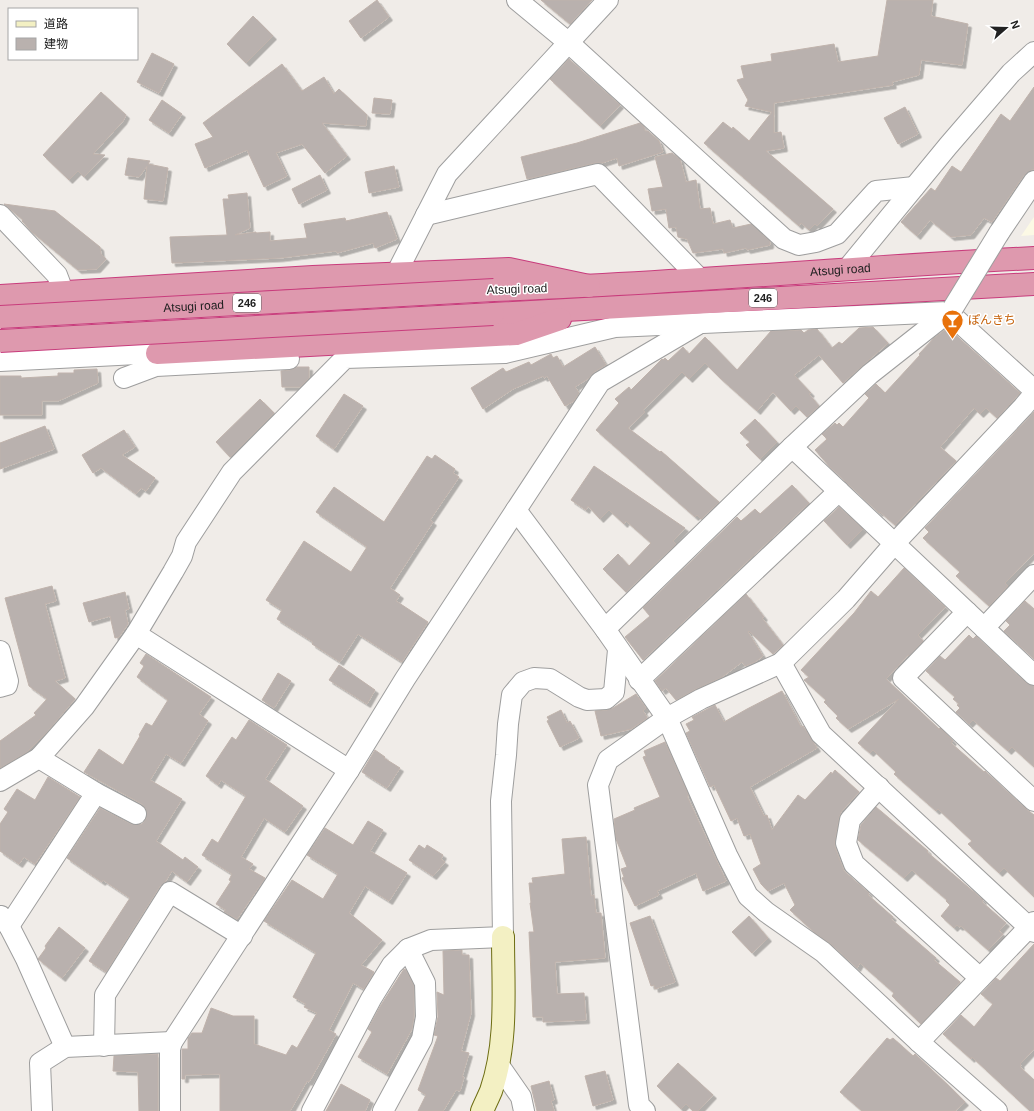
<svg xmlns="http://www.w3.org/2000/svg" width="1034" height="1111" font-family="Arial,'Noto Sans JP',sans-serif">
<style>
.education{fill:#fcf9e5}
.building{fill:#b9b1ae;stroke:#c0b3ac;filter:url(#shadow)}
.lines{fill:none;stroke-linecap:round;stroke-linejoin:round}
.street-casing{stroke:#9e9e9e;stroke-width:22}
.secondary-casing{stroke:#6d6d12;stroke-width:24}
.highway-casing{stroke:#c83c7c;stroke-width:24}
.street{stroke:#fff;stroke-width:20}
.secondary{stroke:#f3f0c3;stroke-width:22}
.highway{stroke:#de99ae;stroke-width:22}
.street-bridge-casing{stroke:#9e9e9e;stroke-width:22;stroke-linecap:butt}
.highway-bridge-casing{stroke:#c83c7c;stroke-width:24;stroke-linecap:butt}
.street-bridge{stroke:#fff;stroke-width:20}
.highway-bridge{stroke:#de99ae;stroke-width:22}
.labels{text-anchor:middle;stroke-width:3;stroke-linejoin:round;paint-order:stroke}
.shield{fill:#fff;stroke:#646464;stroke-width:1}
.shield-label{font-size:11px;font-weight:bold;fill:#212121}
.street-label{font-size:12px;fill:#212121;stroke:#fff}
.food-label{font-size:12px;fill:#c56008;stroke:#fff;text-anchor:start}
</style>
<defs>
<filter id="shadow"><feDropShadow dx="3.5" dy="3.5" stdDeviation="0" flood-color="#0004"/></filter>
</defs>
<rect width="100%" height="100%" fill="#f0ece8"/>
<path class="education" d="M1034,217v18l-13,1z"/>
<g class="building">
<path d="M377,0l12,17 -28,21 -12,-17z"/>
<path d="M541,0h51l-22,24z"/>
<path d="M887,0h46l-2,16 37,8 -6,41 -41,-5 -2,15 -27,7 1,3 -119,18v30l7,-1 3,16 -18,3 67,58 -16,17 -2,-2 -6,6 -8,-7 -2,3 -95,-83 19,-21 9,7 1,-2 16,14 23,-29 -27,-6 3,-6 -11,-20 7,-2 -3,-12 31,-5 -1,-7 63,-10 4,18 40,-6z"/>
<path d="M253,16l20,20 -27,27 -19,-19z"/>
<path d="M152,53l22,11 -15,29 -22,-11z"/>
<path d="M569,59l51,46 -20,21 -50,-47z"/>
<path d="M282,64l20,27 22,-14 10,17 5,-5 28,26 -1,11 -44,-3 25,33 -22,17 -23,-29 -26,9 11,23 -23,11 -17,-37 -42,18 -10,-24 18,-7 -10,-14z"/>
<path d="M1034,87v82l-5,2 -5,4 -32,47 -8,-4 -13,17 -20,2 -21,-17 -13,16 -16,-14 30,-34 4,3 17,-25 9,6 40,-58 9,7z"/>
<path d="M101,92l25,23 -3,6 -30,33 12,1 -21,22 -6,-6 -9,9 -26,-25z"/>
<path d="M374,98l18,2 -2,14 -18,-1z"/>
<path d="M162,100l20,14 -13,19 -20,-13z"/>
<path d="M905,107l13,27 -20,10 -14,-26z"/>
<path d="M640,123l4,4 1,4h3l11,10 4,11 -44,14 -2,-8 -15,5h-7l-68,16 -6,-22 56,-14z"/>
<path d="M672,153l8,6 6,23 10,-2 4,29 10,-1 3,16 17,-4 3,8 18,-4 19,17v4l-23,5 -1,-2 -22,5 -1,-4 -30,4 -6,-14 -9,-2 -2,-10 -7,1 -3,-19 -14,2 -4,-22 15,-2 -8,-30z"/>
<path d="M128,158l22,3 -2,3 20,4 -5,33 -19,-2 3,-33 -8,11 -14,-2z"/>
<path d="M394,166l5,21 -30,6 -4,-21z"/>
<path d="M320,175l7,15 -28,14 -7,-15z"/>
<path d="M247,193l3,35 -15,7 21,-3v1l14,-1v9l37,-3 -3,-14 41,-6 1,3 41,-9 10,27 -22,9 -2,-5 -36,10 -1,-2 -56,7 -108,5 -2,-26 57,-2 -4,-36h6l-1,-4z"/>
<path d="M4,204l51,7 45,36 1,7 5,5 -9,10 -19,1 -46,-38 -10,-11 1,-1z"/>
<path d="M873,327l15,16 -45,40 -24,-28 -25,20 17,18 -2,1 10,12 -12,11 -11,-11 -5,5 -18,-19 -16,19 -37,-33 -15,-15 -16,16 -7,-7 -39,38 2,2 -17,16 32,24 1,-1 58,51 -18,17 -4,-4 -2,2 -99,-87 23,-27 -4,-4 14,-12 2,3 31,-31 1,1 2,-2 3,3 15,-14 6,7 16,-17 32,33 34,-39 30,-1 3,3 4,-3 9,-1 15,19 7,-6 3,2 17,-16z"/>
<path d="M946,329h3l71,64 -23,25 -11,-10 -6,6 -6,-6 -34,39 16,14 -61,64 -15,-13 -1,1 -50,-47 -14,-16 12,-11 -5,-5 13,-11 2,2 2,-2 4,4 26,-29 -4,-4 11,-10 9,9 35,-38 -1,-1 15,-16z"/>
<path d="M595,347l11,18 -12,7 -5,6 -14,9 4,6 -5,8 -9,5 -18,-30 -3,2 -1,-2 -30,13 -30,20 -12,-21 32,-20 3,4 23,-10 2,3 20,-11 2,4 4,-2 6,11z"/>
<path d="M297,367h12v11l-9,9h-18l-1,-16 9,-1z"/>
<path d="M97,369l1,14 -40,18h-16v14h-42v-39h21v2l37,-2v-3h16v-3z"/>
<path d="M344,394l19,12 -29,43 -18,-13z"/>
<path d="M260,399l14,14 -44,44 -14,-15z"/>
<path d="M1034,412v141l-29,30 3,3 -19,20 -33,-30 4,-4 -37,-34 6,-6 -4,-4z"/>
<path d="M755,419l22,23 -17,17 -14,-14 4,-3 -10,-9z"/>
<path d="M45,426l9,23 -54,20v-26z"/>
<path d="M124,430l11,17 -13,8 33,23 -9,13 -5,-3 -5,6 -35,-26 -8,5 -11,-18z"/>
<path d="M435,455l20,14 -2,4 6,4 -29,43 3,2 -43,66 10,7 -4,6 32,21 -26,40 -44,-28 -18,28 -28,-18 1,-2 -36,-23 5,-9 -16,-10 38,-59 47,31 16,-25 -51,-35 18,-25 50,35 43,-66 5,3z"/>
<path d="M594,466l91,62 -12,13 3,3 -50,48 -23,-23 15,-15 11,12 22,-23 -25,-22 -2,3 -15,-14 -9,9 -12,-13 -2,4 -15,-10z"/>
<path d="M792,485l17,18 -166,157 -18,-23 25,-21 -7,-8 94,-91 4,4 14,-12 5,5z"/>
<path d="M839,507l24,22 -16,16 -23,-24z"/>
<path d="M904,568l41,39 -27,28 5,6 -14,15 -1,-1 -22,24 53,50 1,-1 13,13 -2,2 33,29 1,-1 41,38 8,6v82l-30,-29 -5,5 -31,-29 4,-3 -34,-32 -2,2 -42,-37 2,-2 -23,-22 -3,3 -12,-10 41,-44 -51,30 -12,-11 2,-2 -14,-14 2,-2 -22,-20 5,-3 -8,-7 53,-57 17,-22 7,6z"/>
<path d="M52,586l4,15 -11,3 20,74 -10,3 20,18 -29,34 -19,19 -27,16v-27l36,-26 -2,-2 13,-14 -18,-13 -24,-88z"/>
<path d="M125,592l4,17 -4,1 3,14 -9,13 -4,1 -5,-22 -21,6 -6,-19z"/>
<path d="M746,594l18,23 -2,1 21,27 -10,9 -24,-23 -1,1 15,24 -8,6 -10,4 -3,-4 -20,15 -26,12 -20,11 -10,-12 -4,3 -7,-10z"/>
<path d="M1025,601l9,8v50l-30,-28 6,-6 -4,-4z"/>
<path d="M969,635l4,4 3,-3 50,47 8,3v81l-22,-20 -4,4 -35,-31 -4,4 -13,-12 4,-4 -3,-3 2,-1 -6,-5 2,-2 -29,-26 14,-15 5,4z"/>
<path d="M146,654l65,43 -12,17 9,7 -27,42 -15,-9 -16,26 32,19 -26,42 27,19 2,-3 13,10 -11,15 -15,-11 -7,11 -5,4 -54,86 -17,-11 41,-63 -27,-18 -1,2 -35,-24 33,-50 31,16 5,1 6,-1 4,-5 1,-6 -2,-5 -3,-4 -58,-32 15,-23 24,16 17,-29 -1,-1 7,-12 6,3 16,-26 -31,-23 7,-11 -4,-3z"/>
<path d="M339,665l36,25 -8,14 -38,-24z"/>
<path d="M278,673l13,8 -17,27 -12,-8z"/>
<path d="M782,691l19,36 2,-1 14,22 -67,39 14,29 3,-1 5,15 26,-35 7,5 26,-28 1,2 3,-4 24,22 -18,20 -2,6 -4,23v6l9,24 25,22 -1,2 25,22 -2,2 45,39 -2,2 26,22 -39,42 -29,-28 2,-3 -34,-30 -3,5 -26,-24 -16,-11 -25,-23 5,-5 -11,-22 -16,8 -7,-7 -8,-15 8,-5 -11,-30 -6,2 -7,-18 -6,3 -17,-36 -4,2 -24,-54 4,-2 -4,-7 8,-4 -2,-3 23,-12 9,17 23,-13z"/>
<path d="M636,694l10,14 -3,3 4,6 -1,2 -15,10 -30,7 -6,-25 12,-1 6,-2z"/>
<path d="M561,710l6,13 3,-2 9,17 -19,9 -13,-26 2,-1 -2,-3z"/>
<path d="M249,720l38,25 -22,34 38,27 -18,26 -21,-14 -23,39 12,7 -4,5 16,9 -28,41 -13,-7 2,-2 -10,-6 15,-23 -2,-1 3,-6 -30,-19 10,-16 6,4 28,-47 -25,-16 -3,5 -12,-9 26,-39 4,3z"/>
<path d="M665,742l24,54h-2l39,85 -23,10 -7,-18 -39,18 2,4 -24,11 -13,-28 2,-1 -3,-8 6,-2 -11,-28 -2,-20 21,-9 -1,-2 26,-11 -17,-40 3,-1 -2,-5z"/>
<path d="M375,750l10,7 -1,1 16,10 -13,20 -25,-16z"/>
<path d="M48,777l32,20 -45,67 -11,-7 -5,7 -19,-13v-27l8,-12 -4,-3 13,-20 18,11z"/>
<path d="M876,807l52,44 -1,1 48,41 8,7 -1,2 24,21 -7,8 4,3 -15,16 -27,-24 -2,1 -2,-2 -3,3 -13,-12 9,-11 -4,-4 1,-1 -35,-30 -8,8 -46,-38 3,-15z"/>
<path d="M368,821l15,9 -13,21 37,22 -18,28 -24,-15 -16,27 33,27 -21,25 13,7 -10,17 -11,-6 -24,47 7,4 -27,48 -2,-1 -17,30h-70v-37l-35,1v4h-3v-30h6v-11l4,-5h10l9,-25 22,8h21v28l32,11 6,-10 5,3 20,-35 -13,-6 2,-3 -13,-7 23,-44 -52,-32 28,-41 31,19 15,-25 -31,-19 18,-27 28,17z"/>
<path d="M586,837l5,59 3,-1 2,18h5l4,45 -50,4 2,32 27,-1 2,27 -43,2v-5h-10l-4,-85h5l-4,-29h1l-2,-20h4l-1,-5 33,-4 -3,-35z"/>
<path d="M419,845l6,4 2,-4 16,10 -2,4 4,3 -12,14 -24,-16z"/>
<path d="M650,916l25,66 -20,7 -1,-4 -3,1 -21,-63z"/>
<path d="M749,916l19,22 -16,15 -20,-21z"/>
<path d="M59,927l26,21 -23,30 -24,-19 8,-11 -1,-2z"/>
<path d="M1034,944v105l-14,15 1,1 -1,2 14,13v31h-4l-58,-54 -1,2 -28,-25 18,-19 13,12 19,-23 -12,-10 15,-16 4,3z"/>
<path d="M462,950v5h7l2,58 -10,38 8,2 -7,24h2l-4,14 -4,-1 -13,21h-25l8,-16 -8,-5 20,-54 -4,-1 4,-18 -1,-25 7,3 -1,-44z"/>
<path d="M404,969l2,1 8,16v30l-2,13 -25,45 -29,-17 14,-25 -4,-3 13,-24z"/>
<path d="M887,1038l3,2 3,-2 20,18 2,-2 33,31 17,17 -10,9h-93l-22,-19z"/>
<path d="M158,1054v57h-19l-1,-39 -25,-1 1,-15z"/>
<path d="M678,1063l35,32 -15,16h-5l-7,-7 -5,5 -24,-23z"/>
<path d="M605,1071l8,29 -20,6 -8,-30z"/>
<path d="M549,1081l5,19 -3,1 3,10h-17l-6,-25z"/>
<path d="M341,1084l29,16 -5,11h-39z"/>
</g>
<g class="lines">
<defs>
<g id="street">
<path d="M517,0l52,43 215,196 15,6 17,-3 21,-8 39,-43 38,-4"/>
<path d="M0,215l57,60 6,16"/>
<path d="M426,215l172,-41 102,105"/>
<path d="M999,233l35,-52"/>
<path d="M847,269l101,-123 63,-73 23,-21"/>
<path d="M396,274l51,-100 161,-174"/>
<path d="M0,361l157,-8"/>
<path d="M124,378l32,-12 133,-7"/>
<path d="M792,447l242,228"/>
<path d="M516,510l89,119 62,89 60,137 21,41 18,16 57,40 96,90 78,69"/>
<path d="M967,612l-64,66 131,123"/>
<path d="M984,628l50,-53"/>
<path d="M605,629l187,-182 78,-73 80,-63"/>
<path d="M136,634l213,136"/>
<path d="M0,651l8,30 -1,4 -7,2"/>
<path d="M781,663l40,71 213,198"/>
<path d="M639,680l200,-189"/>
<path d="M39,758l57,35 40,21"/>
<path d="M0,781l39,-23 45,-51 52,-73 37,-62 9,-16 4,-14 46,-70 113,-114 160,-5 110,-26 333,-15 86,78"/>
<path d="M879,787l-29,33 -4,23 8,21 126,114"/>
<path d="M1,916l8,10 17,33 39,88"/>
<path d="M9,926l87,-133"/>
<path d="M919,1042l115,-120"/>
<path d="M104,1046l1,-51 65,-103 72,44"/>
<path d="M498,1064l23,33 3,14"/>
<path d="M42,1111l-2,-48 25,-16 107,-5"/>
<path d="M170,1111v-62l2,-7 177,-272 56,-91 195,-297 97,-57"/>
<path d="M312,1111l59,-112 21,-34 16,-16 23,-9 72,-3 -2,-136 5,-46 2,-31 4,-29 11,-13 11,-4 16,1 29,18 8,3 19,-1 8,-7 4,-42"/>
<path d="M383,1111l39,-72 4,-22 -1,-34 -17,-34"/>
<path d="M645,1111l-6,-6 -41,-320 10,-25 59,-42 34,-19 80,-36 65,-64 48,-55 129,-137 11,-13"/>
</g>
<path id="secondary" d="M482,1111c3,-7 6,-13 9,-20 17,-49 12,-103 12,-154"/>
<g id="highway">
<path id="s1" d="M494,290c180,-6 360,-23 540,-32"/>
<path d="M0,296l313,-19 196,-8 80,17"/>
<path d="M493,314l541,-30"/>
<path d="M157,353l359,-19 44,-15"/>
</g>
</defs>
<use href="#street" class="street-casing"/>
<use href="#secondary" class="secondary-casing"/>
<use href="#highway" class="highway-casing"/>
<use href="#street" class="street"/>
<use href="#secondary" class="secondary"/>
<use href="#highway" class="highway"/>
<defs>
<path id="street-bridge" d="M953,308l46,-75"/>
<g id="highway-bridge">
<path id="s2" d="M0,317l494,-27"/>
<path d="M0,341l493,-27"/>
</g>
</defs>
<use href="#street-bridge" class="street-bridge-casing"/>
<use href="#highway-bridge" class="highway-bridge-casing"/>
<use href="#street-bridge" class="street-bridge"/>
<use href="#highway-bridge" class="highway-bridge"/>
</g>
<defs>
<symbol id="bar-pin" viewBox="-11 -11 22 30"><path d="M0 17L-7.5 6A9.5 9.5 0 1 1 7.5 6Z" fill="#e8710a" stroke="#fff"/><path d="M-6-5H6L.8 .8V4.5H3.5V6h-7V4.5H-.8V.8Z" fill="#fff"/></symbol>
</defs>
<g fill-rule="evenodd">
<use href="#bar-pin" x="940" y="308" width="25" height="34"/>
</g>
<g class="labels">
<g class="shield">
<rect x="749" y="289" width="28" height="18" rx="3"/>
<rect x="233" y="294" width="28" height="18" rx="3"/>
</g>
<g class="shield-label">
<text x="763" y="302">246</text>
<text x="247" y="307">246</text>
</g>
<g class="street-label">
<text dy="4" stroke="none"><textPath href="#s1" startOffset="347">Atsugi road</textPath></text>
<text transform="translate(517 289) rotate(-2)" y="4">Atsugi road</text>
<text dy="4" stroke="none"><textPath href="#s2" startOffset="194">Atsugi road</textPath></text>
</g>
<g class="food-label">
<text x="968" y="324">ぽんきち</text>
</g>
</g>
<rect x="8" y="8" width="130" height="52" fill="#ffffff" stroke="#a6a6a6"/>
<rect x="16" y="21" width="20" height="6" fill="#f3f0c3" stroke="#a6a6a6"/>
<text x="44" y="28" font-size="12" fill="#212121">道路</text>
<rect x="16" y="38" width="20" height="12" fill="#b9b1ae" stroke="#a6a6a6"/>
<text x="44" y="48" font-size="12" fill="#212121">建物</text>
<g transform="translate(1006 28) rotate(70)" stroke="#ffffff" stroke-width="3" paint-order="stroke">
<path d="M0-3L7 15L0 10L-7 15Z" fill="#212121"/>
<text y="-6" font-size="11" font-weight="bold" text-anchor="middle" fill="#212121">N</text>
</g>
</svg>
